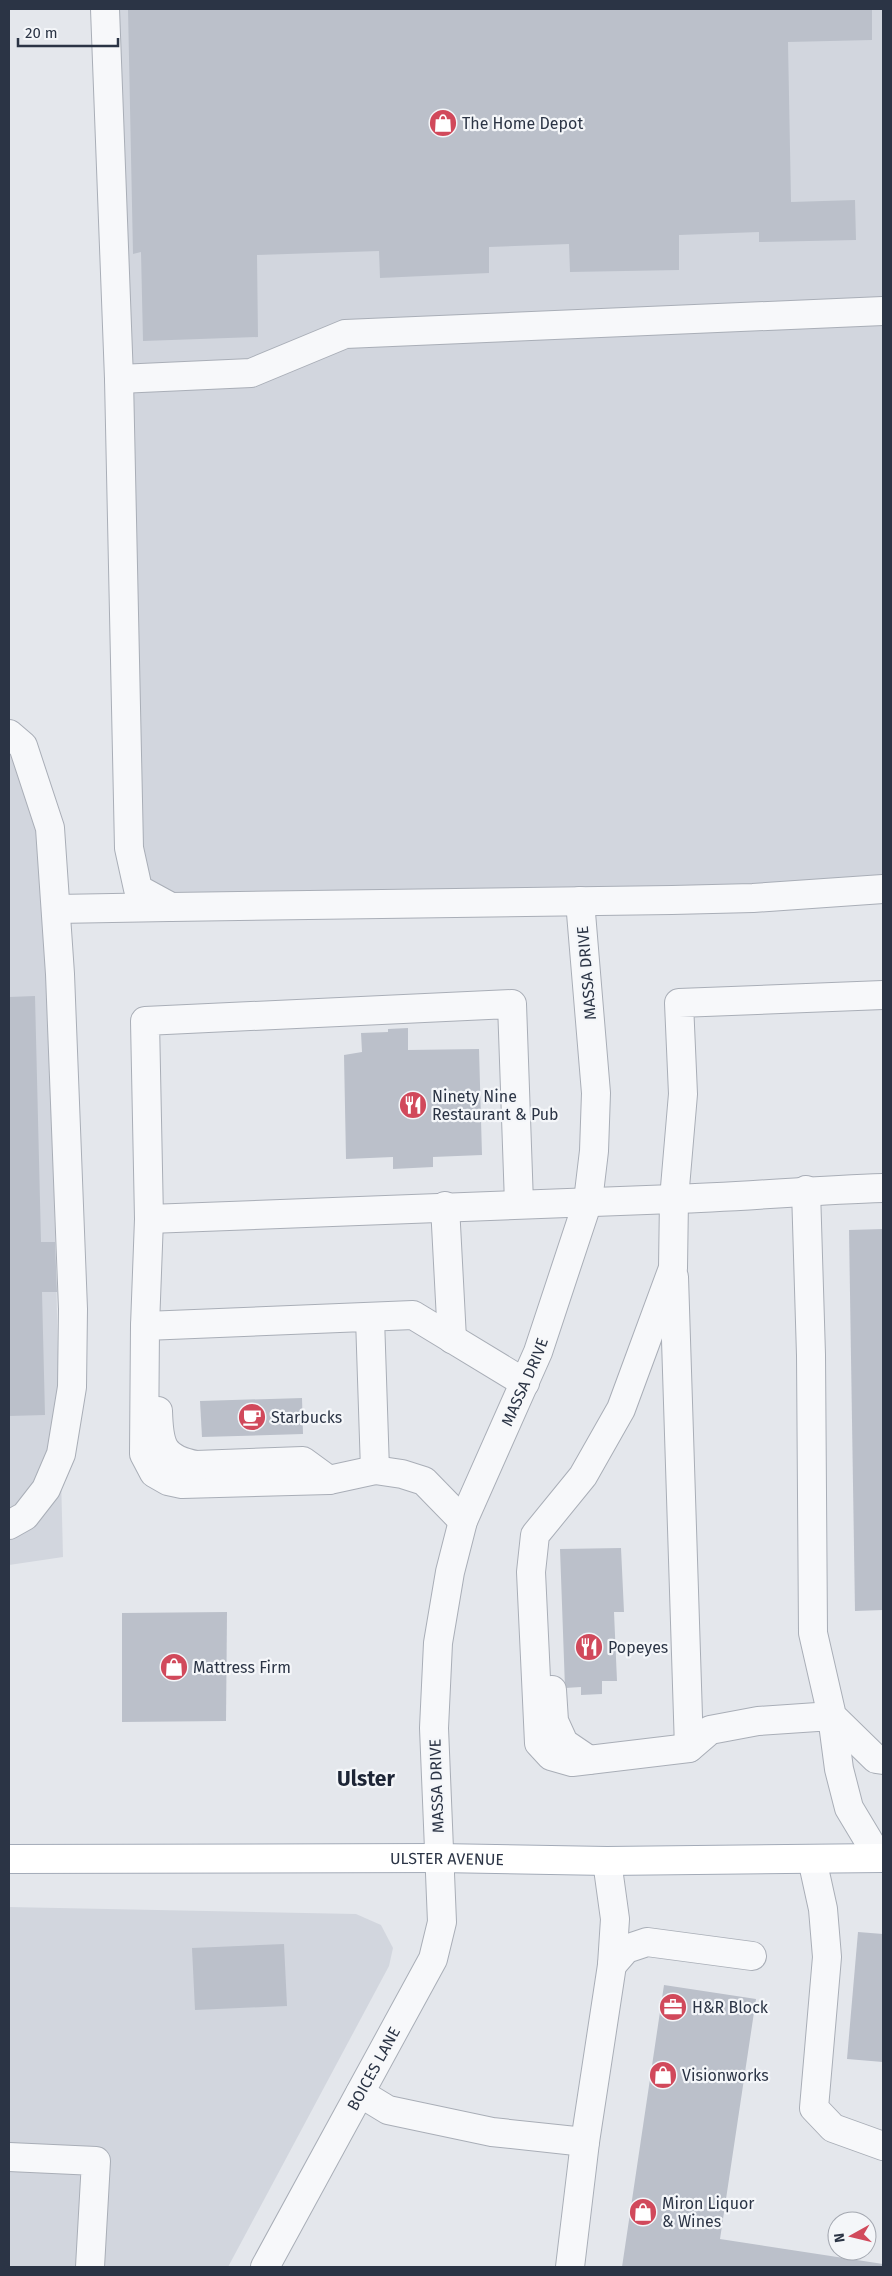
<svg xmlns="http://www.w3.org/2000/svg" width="892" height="2276" font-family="'Fira Sans',sans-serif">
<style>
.built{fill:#d2d6de}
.building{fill:#bbc0ca}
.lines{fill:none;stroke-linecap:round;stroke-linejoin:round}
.minor-casing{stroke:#a9aeb7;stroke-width:30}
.major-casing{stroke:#a3abb8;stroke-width:30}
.minor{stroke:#f7f8fa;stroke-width:28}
.major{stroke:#fff;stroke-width:28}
.labels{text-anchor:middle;stroke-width:4.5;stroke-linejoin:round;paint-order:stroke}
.poi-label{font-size:16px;fill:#2b3445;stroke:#f4f6f9;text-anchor:start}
.street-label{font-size:16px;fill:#2b3445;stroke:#f4f6f9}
.district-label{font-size:21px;font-weight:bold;fill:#1d2536;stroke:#f4f6f9}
</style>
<rect width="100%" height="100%" fill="#e4e7ec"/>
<g class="built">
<path d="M105,9h778v880l-712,18 -33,-18z"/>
<path d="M9,731l35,54 19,772 -54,8z"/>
<path d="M9,1907l347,7 25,11 12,23 -4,18 -161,301h-219z"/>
</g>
<g class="building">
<path d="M128,9h744v31l-84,2 3,160 64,-2 1,40 -97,2v-10l-80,3v35l-109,2 -1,-28 -80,3v26l-109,5 -1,-27 -122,4 1,82 -115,4 -2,-89 -8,2z"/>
<path d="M35,996l6,246h14l2,50h-15l3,123 -36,1v-419z"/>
<path d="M408,1028v22l71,-1 3,106 -49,2v10l-40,2v-12l-47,2 -2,-104 18,-3 -1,-19 27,-1v-3z"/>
<path d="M883,1229v381l-28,1 -6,-381z"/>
<path d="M302,1398l1,36 -101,3 -2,-36z"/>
<path d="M621,1548l3,64h-10l3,69h-15v13l-21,1v-8l-16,1 -5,-139z"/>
<path d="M227,1612l-1,109 -104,1v-109z"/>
<path d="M858,1932l25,2v128l-36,-3z"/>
<path d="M284,1944l3,62 -92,4 -3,-62z"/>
<path d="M664,1985l92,14 -36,240 163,25v3h-261z"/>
</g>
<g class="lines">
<defs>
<g id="minor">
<path d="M105,9l14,370 10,469 9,41 33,18 501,-7 81,-2 130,-9"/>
<path d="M119,379l132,-6 94,-39 538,-23"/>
<path d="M9,734l14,12 27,82 10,146 13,335 -1,78 -11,67 -15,35 -21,27 -16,9"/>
<path d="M56,909l113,-2"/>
<path d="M806,1190l5,165 2,278 19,83 44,43 7,1"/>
<path d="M445,1206l7,133"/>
<path d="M149,1219c174,-8 349,-14 524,-20 70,-2 140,-9 210,-11"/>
<path d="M674,1277l15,471"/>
<path d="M370,1318l5,152 -46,10 -147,4 -14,-3 -14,-8 -10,-19 1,-128 268,-11 112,68"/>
<path d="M145,1326l4,-107 -4,-198 367,-17 7,199"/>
<path d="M158,1411c1,33 3,47 38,54l107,-4 26,19"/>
<path d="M375,1470l27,4 22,7 39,40"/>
<path d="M552,1690l2,31 10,22 25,17"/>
<path d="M879,1858l-30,-50 -10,-39 -7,-53 -74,5 -48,9 -21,18 -117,14 -21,-6 -12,-13 -8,-171 4,-37 48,-59 38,-67 52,-141 1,-69 9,-105 -4,-91 204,-8"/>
<path d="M812,1859l11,50 4,48 -13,151 19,20 50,18"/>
<path d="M612,1965l14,-16 21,-7 105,14"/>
<path d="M360,2093l28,17 104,22 93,10"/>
<path d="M9,2157l87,4 -6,106"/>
<path id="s1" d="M265,2267l168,-308 9,-37 -8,-194 4,-85 12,-71 13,-51 75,-169 50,-151 6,-50 2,-58 -16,-192"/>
<path d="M570,2267l15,-125 27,-177 3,-46 -8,-58"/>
</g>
<g id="major">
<path id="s2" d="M9,1859l430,-1 168,3 276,-3"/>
</g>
</defs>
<use href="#minor" class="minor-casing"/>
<use href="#major" class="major-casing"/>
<use href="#minor" class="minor"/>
<use href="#major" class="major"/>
</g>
<defs>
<symbol id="shop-disc" viewBox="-11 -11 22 22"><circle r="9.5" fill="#d1495b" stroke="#f4f6f9"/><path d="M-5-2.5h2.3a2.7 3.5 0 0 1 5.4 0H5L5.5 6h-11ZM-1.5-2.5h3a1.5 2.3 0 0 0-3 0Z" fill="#fff"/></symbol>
<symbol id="restaurant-disc" viewBox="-11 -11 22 22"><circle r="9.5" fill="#d1495b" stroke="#f4f6f9"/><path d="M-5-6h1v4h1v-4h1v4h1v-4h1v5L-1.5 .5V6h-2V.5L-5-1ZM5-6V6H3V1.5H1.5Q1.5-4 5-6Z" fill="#fff"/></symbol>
<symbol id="cafe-disc" viewBox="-11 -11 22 22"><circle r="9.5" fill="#d1495b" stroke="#f4f6f9"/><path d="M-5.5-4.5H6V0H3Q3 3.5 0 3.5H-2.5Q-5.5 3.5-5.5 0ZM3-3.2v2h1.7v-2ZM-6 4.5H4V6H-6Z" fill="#fff"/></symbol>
<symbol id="office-disc" viewBox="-11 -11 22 22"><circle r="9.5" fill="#d1495b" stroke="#f4f6f9"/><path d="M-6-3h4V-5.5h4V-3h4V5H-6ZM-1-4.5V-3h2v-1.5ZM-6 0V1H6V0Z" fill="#fff"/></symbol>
</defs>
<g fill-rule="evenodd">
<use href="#shop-disc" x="427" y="107" width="32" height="32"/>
<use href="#restaurant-disc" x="397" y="1089" width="32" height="32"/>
<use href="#cafe-disc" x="236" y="1401" width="32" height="32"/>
<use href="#restaurant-disc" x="573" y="1631" width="32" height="32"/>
<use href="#shop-disc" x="158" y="1651" width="32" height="32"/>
<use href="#office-disc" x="657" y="1991" width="32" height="32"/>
<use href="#shop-disc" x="647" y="2059" width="32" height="32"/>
<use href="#shop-disc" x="627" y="2196" width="32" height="32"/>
</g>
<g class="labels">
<g class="poi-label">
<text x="462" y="129">The Home Depot</text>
<text x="432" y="1102">Ninety Nine<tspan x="432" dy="18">Restaurant &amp; Pub</tspan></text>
<text x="271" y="1423">Starbucks</text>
<text x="608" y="1653">Popeyes</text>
<text x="193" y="1673">Mattress Firm</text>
<text x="692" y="2013">H&amp;R Block</text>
<text x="682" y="2081">Visionworks</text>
<text x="662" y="2209">Miron Liquor<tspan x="662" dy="18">&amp; Wines</tspan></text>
</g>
<g class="street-label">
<text transform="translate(586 973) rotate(-95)" y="6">MASSA DRIVE</text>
<text dy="6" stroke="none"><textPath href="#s1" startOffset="945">MASSA DRIVE</textPath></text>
<text transform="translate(436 1786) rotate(-92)" y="6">MASSA DRIVE</text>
<text dy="6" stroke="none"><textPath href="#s2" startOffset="438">ULSTER AVENUE</textPath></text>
<text dy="6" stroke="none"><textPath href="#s1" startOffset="226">BOICES LANE</textPath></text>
</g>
<g class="district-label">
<text x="366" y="1786">Ulster</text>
</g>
</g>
<rect width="892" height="2276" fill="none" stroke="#2b3445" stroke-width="20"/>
<g transform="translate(852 2236) rotate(262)"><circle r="24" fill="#f4f6f9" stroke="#a4a8b1"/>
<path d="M0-4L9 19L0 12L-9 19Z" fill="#d1495b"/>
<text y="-8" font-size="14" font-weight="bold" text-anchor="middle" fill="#2b3445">N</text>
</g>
<path d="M18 38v8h100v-8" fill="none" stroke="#2b3445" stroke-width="2.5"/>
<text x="25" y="38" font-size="15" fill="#2b3445" stroke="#f4f6f9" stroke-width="4" paint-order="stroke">20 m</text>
</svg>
